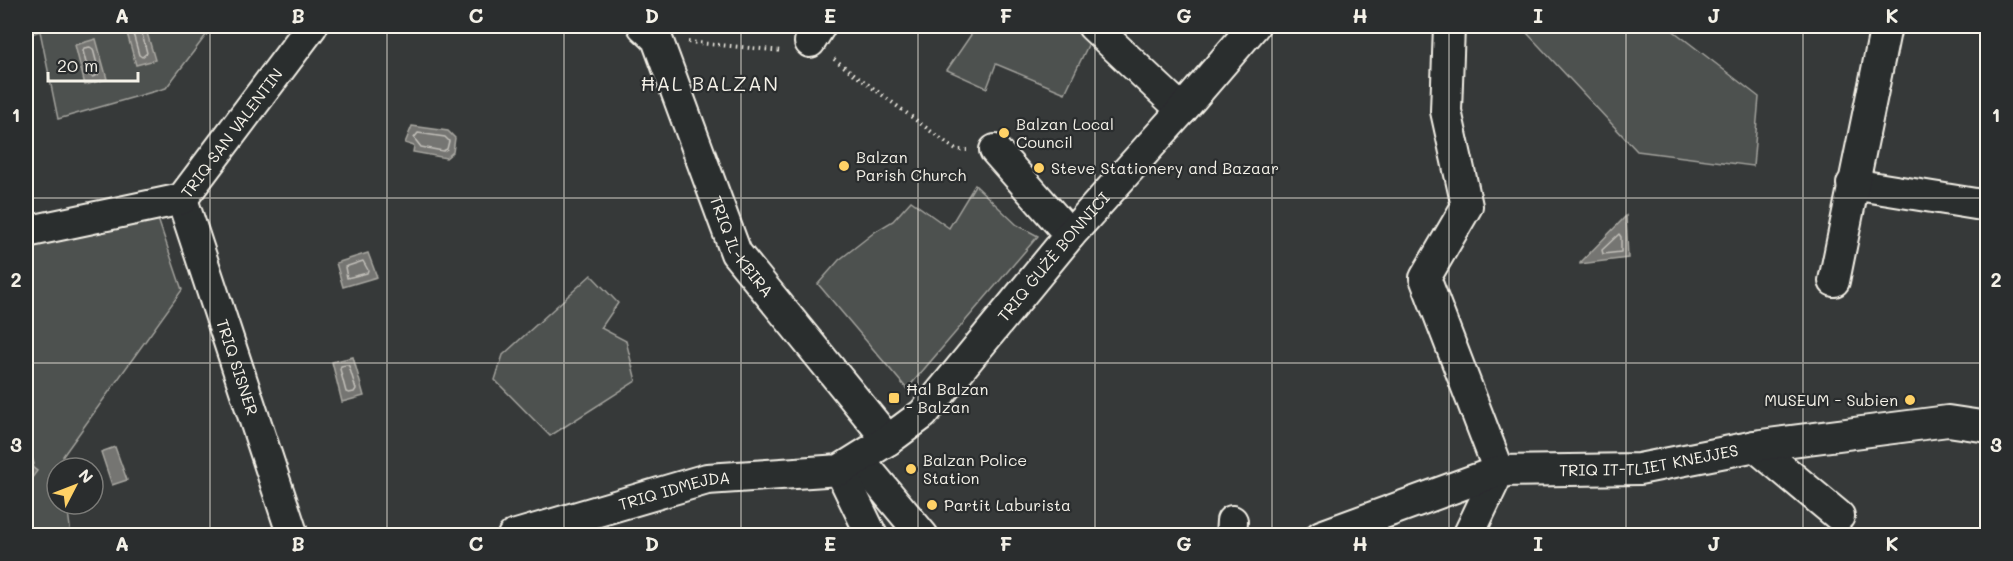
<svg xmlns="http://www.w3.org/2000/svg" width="2013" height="561" font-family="Mali,sans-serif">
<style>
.green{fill:#4e514f;stroke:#a1a19c;stroke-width:1.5}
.water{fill:#757572;stroke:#a8a7a1;stroke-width:1.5}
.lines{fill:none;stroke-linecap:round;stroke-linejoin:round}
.shore{stroke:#c1bfb9;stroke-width:1.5}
.minor-casing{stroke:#f4f1e8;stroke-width:34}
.path{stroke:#f4f1e8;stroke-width:4;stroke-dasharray:1.5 4.5;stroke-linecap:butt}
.minor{stroke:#2a2d2e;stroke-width:30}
.grid{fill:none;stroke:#f4f1e8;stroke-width:1.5;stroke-opacity:0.55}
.poi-dot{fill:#ffd166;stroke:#2a2d2e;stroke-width:2}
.labels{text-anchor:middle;stroke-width:4.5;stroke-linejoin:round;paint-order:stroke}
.poi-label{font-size:16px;fill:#f4f1e8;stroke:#2a2d2e;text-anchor:start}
.street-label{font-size:16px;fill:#f4f1e8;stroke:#2a2d2e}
.quarter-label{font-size:20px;letter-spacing:1.5px;fill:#f4f1e8;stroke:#2a2d2e}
.neatline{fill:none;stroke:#f4f1e8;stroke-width:2}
.grid-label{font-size:20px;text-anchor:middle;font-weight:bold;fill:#f4f1e8}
</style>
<rect width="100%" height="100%" fill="#363939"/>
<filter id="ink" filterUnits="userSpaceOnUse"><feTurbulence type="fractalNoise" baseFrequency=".0167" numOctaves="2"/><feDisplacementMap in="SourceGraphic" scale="12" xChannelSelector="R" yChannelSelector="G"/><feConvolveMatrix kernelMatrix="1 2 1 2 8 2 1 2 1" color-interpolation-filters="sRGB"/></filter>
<g filter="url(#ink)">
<g class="green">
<path d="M26,26h187l-47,62 -108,31 -18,-88 -14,5z"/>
<path d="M977,26h91l22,15 -25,52 -69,-29 -9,24 -40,-18z"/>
<path d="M1532,26h135l92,71 -6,69 -116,-15 -110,-118z"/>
<path d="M975,185l42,40 21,11 -131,153 -89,-105 21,-24 37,-29 17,-10 18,-20 38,27z"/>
<path d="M156,213l26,77 -119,166 1,12h-7v36h10l4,31h-45v-292z"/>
<path d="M591,275l27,28 -17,25 25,13 10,40 -86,55 -55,-56 8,-25z"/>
</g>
<g class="water">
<path d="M125,26h20l10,34 -19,5z"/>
<path d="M96,39l11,40 -22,6 -10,-40z"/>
<path d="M412,126l36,5 7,7 -2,14 -7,6 -33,-6 1,-6 -9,-3z"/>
<path d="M1626,216l2,42 -48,6v-1z"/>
<path d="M368,253l9,24 -34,10 -7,-24z"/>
<path d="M353,357l11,39 -22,6 -10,-40z"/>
<path d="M115,447l12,33 -15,5 -11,-33z"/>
<path d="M30,459l3,1 1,4 -2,3 5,4 -11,15v-25l1,1z"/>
</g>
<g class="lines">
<g class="shore">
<path d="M131,26l8,29 3,2 5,-4 -7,-27"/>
<path d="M90,47l3,2 6,23 -1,3 -6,2 -3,-2 -6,-24 1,-3z"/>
<path d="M418,133l27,4 4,4 -2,8 -4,2 -22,-4 -7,-9z"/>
<path d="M1619,234l2,3v15l-18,2 -1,-4z"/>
<path d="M363,261l5,9 -1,3 -20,5 -2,-11z"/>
<path d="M347,365l2,1 7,23 -2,3 -5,1 -3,-1 -6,-23 1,-3z"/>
</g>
<defs>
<g id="minor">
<path id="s1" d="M643,26l14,13 79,214 152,187"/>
<path d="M1093,26l89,84"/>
<path d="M1449,26l-3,85 21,95 -42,72 74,193 -31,65"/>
<path d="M810,42l10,-16"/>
<path d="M995,150l75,85"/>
<path d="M1852,184l136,22"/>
<path id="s2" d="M182,199l111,337"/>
<path id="s3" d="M26,232l156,-33 130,-173"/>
<path d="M1834,281l52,-255"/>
<path d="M1755,446l84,70"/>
<path d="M859,459l64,77"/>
<path d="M840,470l32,66"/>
<path id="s4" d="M513,536l194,-57 133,-9 48,-30 35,-26 147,-179 112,-125 72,-84"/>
<path d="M1231,536l1,-15"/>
<path id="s5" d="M1321,536l178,-65 140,-2 122,-24 187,-24 40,6"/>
</g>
</defs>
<use href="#minor" class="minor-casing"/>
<g class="path">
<path d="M688,42l95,9"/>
<path d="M834,59l122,91h11"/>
</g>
<use href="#minor" class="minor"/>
</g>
</g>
<path class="grid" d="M210,26v510M387,26v510M564,26v510M741,26v510M918,26v510M1095,26v510M1272,26v510M1449,26v510M1626,26v510M1803,26v510M26,198h1962M26,363h1962"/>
<g class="poi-dot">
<circle cx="1004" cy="133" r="6"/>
<circle cx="844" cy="166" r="6"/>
<circle cx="1039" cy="168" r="6"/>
<rect x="888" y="392" width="12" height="12" rx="3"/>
<circle cx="1910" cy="400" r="6"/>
<circle cx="911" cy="469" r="6"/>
<circle cx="932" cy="505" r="6"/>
</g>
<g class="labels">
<g class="poi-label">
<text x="1016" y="130">Balzan Local<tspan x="1016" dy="18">Council</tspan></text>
<text x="856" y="163">Balzan<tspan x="856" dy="18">Parish Church</tspan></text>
<text x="1051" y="174">Steve Stationery and Bazaar</text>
<text x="906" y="395">Ħal Balzan<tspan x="906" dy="18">- Balzan</tspan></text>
<text x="1898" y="406" text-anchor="end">MUSEUM - Subien</text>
<text x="923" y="466">Balzan Police<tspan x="923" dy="18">Station</tspan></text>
<text x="944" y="511">Partit Laburista</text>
</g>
<g class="street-label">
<text dy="6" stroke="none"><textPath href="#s3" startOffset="242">TRIQ SAN VALENTIN</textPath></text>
<text dy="6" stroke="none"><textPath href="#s1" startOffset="244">TRIQ IL-KBIRA</textPath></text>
<text dy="6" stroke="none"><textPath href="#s4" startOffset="640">TRIQ ĠUŻÈ BONNICI</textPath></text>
<text dy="6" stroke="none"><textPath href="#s2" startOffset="177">TRIQ SISNER</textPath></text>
<text dy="6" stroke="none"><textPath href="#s5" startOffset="340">TRIQ IT-TLIET KNEJJES</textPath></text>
<text dy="6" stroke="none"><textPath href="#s4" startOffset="168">TRIQ IDMEJDA</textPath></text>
</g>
<g class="quarter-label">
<text x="710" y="91">ĦAL BALZAN</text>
</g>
</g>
<rect width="2013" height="561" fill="none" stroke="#2a2d2e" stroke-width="66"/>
<g transform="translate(75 486) rotate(48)"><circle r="28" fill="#2a2d2e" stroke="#7b7b78" stroke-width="1.5"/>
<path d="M0-4.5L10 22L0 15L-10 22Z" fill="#ffd166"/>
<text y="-9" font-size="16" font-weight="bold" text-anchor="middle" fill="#f4f1e8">N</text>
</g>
<path d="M48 72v9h90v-9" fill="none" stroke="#f4f1e8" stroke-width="3"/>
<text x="57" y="72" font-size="18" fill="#f4f1e8" stroke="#2a2d2e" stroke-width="4.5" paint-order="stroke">20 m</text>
<rect x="33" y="33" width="1947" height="495" class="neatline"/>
<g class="grid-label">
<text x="122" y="23">A</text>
<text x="298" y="23">B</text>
<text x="476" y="23">C</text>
<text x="652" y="23">D</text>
<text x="830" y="23">E</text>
<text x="1006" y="23">F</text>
<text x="1184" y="23">G</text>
<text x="1360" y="23">H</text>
<text x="1538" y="23">I</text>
<text x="1714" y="23">J</text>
<text x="1892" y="23">K</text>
<text x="16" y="122">1</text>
<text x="1996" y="122">1</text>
<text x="16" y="287">2</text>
<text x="1996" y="287">2</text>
<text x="16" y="452">3</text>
<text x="1996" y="452">3</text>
<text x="122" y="551">A</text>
<text x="298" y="551">B</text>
<text x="476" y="551">C</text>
<text x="652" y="551">D</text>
<text x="830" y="551">E</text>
<text x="1006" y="551">F</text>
<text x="1184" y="551">G</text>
<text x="1360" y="551">H</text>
<text x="1538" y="551">I</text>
<text x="1714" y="551">J</text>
<text x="1892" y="551">K</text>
</g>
</svg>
